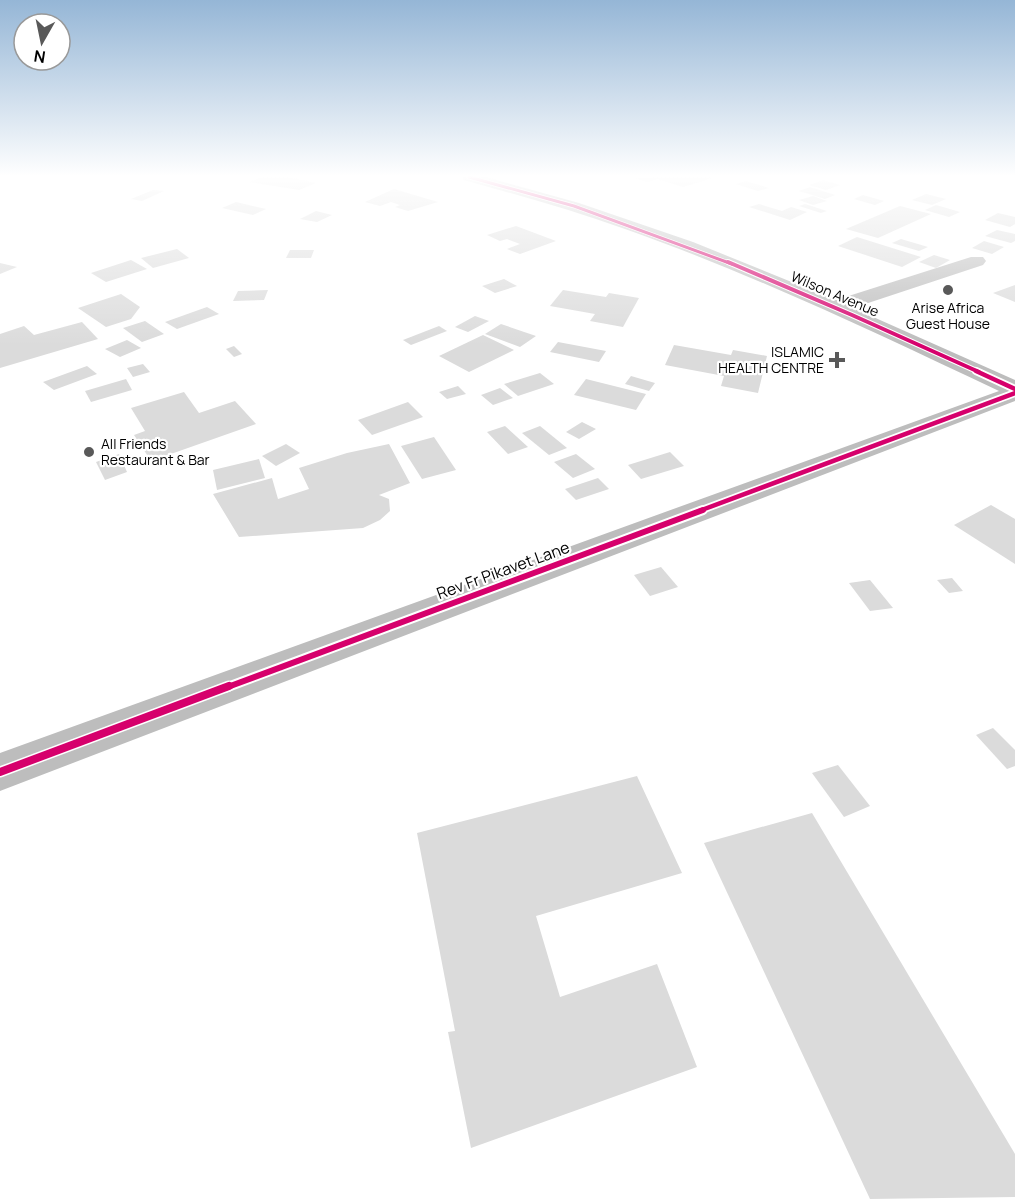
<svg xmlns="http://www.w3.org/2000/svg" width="1015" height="1199" font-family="Manrope,sans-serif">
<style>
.building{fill:#dbdbdb}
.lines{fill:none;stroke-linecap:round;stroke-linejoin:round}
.street{fill:#bdbdbd;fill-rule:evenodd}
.cycleway-far4-casing{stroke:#fff;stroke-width:4.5}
.cycleway-far3-casing{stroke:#fff;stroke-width:6}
.cycleway-far2-casing{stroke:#fff;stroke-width:8}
.cycleway-far1-casing{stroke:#fff;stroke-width:10}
.cycleway-casing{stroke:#fff;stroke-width:11}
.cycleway-far4{stroke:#d6006c;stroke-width:3}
.cycleway-far3{stroke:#d6006c;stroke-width:4}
.cycleway-far2{stroke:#d6006c;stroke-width:4.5}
.cycleway-far1{stroke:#d6006c;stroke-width:6}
.cycleway{stroke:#d6006c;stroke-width:8}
.poi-dot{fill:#595959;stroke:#fff;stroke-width:2}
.labels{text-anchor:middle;stroke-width:4.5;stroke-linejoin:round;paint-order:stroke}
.far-street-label{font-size:14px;fill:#000;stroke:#fff}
.far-poi-label{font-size:14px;fill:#000;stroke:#fff}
.street-label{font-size:16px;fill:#000;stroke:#fff}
</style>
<rect width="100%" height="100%" fill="#fff"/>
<g class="building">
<path d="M262,177h26l28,6 -17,7 -49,-8z"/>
<path d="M653,177h59v1l-29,9 -26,-8 -10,3 -12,-4z"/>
<path d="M823,180l17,5 -14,5 -17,-5z"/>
<path d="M746,181l23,7 -11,3 -22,-7z"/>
<path d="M810,187l25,8 -10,4 -26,-8z"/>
<path d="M394,189l44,13 -30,9 -13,-4 5,-2 -9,-3 -11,4 -15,-4z"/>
<path d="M153,190l11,1 -22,10 -11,-2z"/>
<path d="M926,194l20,5 -14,6 -20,-5z"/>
<path d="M863,195l21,6 -9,4 -21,-6z"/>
<path d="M813,196l14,5 -14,4 -14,-5z"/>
<path d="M236,202l30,7 -13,6 -31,-7z"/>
<path d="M759,204l23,7 9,-4 16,5 -17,8 -41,-13z"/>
<path d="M805,204l22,7 -6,2 -22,-7z"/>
<path d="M936,205l24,7 -11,5 -24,-7z"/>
<path d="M900,206l31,8 -53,24 -32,-9z"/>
<path d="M316,211l16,4 -15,7 -17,-3z"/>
<path d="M998,213l17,4v7l-5,3 -25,-7z"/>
<path d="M516,226l40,15 -36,13 -13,-5 13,-5 -13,-5 -7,2 -13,-6z"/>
<path d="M997,230l18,4v7l-4,2 -26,-7z"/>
<path d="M857,237l64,20 -19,10 -64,-21z"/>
<path d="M901,239l27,8 -9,4 -27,-8z"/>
<path d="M984,241l20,6 -12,7 -20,-6z"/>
<path d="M177,249l12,9 -36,10 -12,-10z"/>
<path d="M290,250h24l-3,8h-25z"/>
<path d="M934,255l16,5 -14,8 -17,-6z"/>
<path d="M131,260l16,9 -41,13 -15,-9z"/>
<path d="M0,263l17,4 -17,7z"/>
<path d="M504,279l13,7 -22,7 -13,-7z"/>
<path d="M1015,285v17l-22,-9z"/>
<path d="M268,290l-4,10 -31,1 5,-10z"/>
<path d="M563,290l43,7 3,-4 30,5 -16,29 -33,-6 5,-7 -45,-8z"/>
<path d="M121,294l19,13 -9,12 -25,8 -28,-19z"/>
<path d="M207,307l12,7 -42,15 -12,-7z"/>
<path d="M475,316l14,5 -21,11 -13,-5z"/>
<path d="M145,321l19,13 -22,8 -19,-14z"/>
<path d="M82,322l16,17 -98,29v-34l24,-8 10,9z"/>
<path d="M501,324l35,12 -16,11 -35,-13z"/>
<path d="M439,326l8,5 -36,14 -8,-5z"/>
<path d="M483,335l31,15 -45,22 -30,-16z"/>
<path d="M127,340l14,8 -21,9 -15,-8z"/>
<path d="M558,342l48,9 -7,11 -49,-10z"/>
<path d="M674,345l57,10 2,-5 34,6 -9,37 -37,-7 3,-10 -59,-11z"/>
<path d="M234,346l8,8 -8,3 -8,-8z"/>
<path d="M143,364l7,8 -17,5 -6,-9z"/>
<path d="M87,366l10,8 -43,16 -11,-8z"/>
<path d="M540,373l14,11 -36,12 -14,-12z"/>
<path d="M631,376l24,7 -6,8 -24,-7z"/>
<path d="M126,379l6,11 -41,12 -6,-11z"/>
<path d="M586,379l60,15 -10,16 -62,-15z"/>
<path d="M458,386l8,8 -19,5 -8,-7z"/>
<path d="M500,388l13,10 -20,7 -12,-10z"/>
<path d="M184,392l15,21 36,-12 21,23 -105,37 -17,-26 11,-4 -14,-23z"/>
<path d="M408,402l15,15 -51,18 -14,-15z"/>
<path d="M582,422l14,7 -17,10 -13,-7z"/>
<path d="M505,426l23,21 -20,7 -21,-22z"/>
<path d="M540,426l27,22 -18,7 -27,-22z"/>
<path d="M434,437l22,33 -34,9 -21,-33z"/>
<path d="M286,444l14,9 -24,13 -14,-10z"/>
<path d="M389,444l21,39 -31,12 10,4 1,12 -10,9 -17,8 -124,9 -26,-43 59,-16 6,21 31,-10 -10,-21 48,-15z"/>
<path d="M670,452l14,14 -43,13 -13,-14z"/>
<path d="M119,454l8,18 -22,8 -9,-18z"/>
<path d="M576,454l19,15 -22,9 -19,-16z"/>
<path d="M259,459l6,19 -48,12 -4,-20z"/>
<path d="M598,478l11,11 -33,11 -11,-11z"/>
<path d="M991,505l24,14v45l-61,-39z"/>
<path d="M661,567l17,20 -28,9 -16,-21z"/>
<path d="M952,578l11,13 -14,2 -12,-13z"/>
<path d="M870,580l23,28 -23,3 -21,-28z"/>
<path d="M993,728l22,22v16l-8,3 -31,-34z"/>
<path d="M838,765l32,41 -26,11 -32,-44z"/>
<path d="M637,776l45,97 -146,43 24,81 97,-33 40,103 -226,81 -23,-116 7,-1 -38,-198z"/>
<path d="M812,813l203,341v43l-145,2 -166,-356z"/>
</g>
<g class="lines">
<path class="street" d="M462,177h24l93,26 114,39 143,58 135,-43h12l3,4 -3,4 -130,43 162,72v21l-1015,390v-38l999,-362c-123,-58 -246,-117 -374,-162 -53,-19 -107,-34 -161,-49z"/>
<defs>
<path id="cycleway-far4" d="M469,177l105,29 158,58"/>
<path id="cycleway-far3" d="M728,262l124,53 127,57"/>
<g id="cycleway-far2">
<path d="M976,371l39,18"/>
<path d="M699,511l316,-118"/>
</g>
<path id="cycleway-far1" d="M225,688l478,-178"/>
<path id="cycleway" d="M0,772l229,-86"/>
</defs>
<use href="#cycleway-far4" class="cycleway-far4-casing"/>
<use href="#cycleway-far3" class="cycleway-far3-casing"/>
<use href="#cycleway-far2" class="cycleway-far2-casing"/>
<use href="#cycleway-far1" class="cycleway-far1-casing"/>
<use href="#cycleway" class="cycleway-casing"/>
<use href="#cycleway-far4" class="cycleway-far4"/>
<use href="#cycleway-far3" class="cycleway-far3"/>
<use href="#cycleway-far2" class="cycleway-far2"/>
<use href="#cycleway-far1" class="cycleway-far1"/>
<use href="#cycleway" class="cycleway"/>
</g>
<linearGradient id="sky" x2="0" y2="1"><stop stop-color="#95b6d6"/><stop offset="0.51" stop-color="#fff"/><stop offset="1" stop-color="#fff" stop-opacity="0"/></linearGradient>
<rect width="1015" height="345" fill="url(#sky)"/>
<g class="poi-dot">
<circle cx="948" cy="290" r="6"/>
<path d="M834 351h6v6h6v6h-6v6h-6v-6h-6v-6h6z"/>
<circle cx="89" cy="452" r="6"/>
</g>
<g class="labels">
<g class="far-street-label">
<text transform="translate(835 294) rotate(23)" y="5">Wilson Avenue</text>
</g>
<g class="far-poi-label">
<text x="948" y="313">Arise Africa<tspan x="948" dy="16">Guest House</tspan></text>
<text x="824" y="357" text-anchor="end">ISLAMIC<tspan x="824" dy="16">HEALTH CENTRE</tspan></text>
<text x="101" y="449" text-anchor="start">All Friends<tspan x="101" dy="16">Restaurant &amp; Bar</tspan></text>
</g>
<g class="street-label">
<text transform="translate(503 570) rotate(-20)" y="6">Rev Fr Pikavet Lane</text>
</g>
</g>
<g transform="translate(42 42) rotate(189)"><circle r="28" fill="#ffffff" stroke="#999999" stroke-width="1.5"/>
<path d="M0-4.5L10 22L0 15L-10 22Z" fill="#595959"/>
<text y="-9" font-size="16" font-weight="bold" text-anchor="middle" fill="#000000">N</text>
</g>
</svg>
